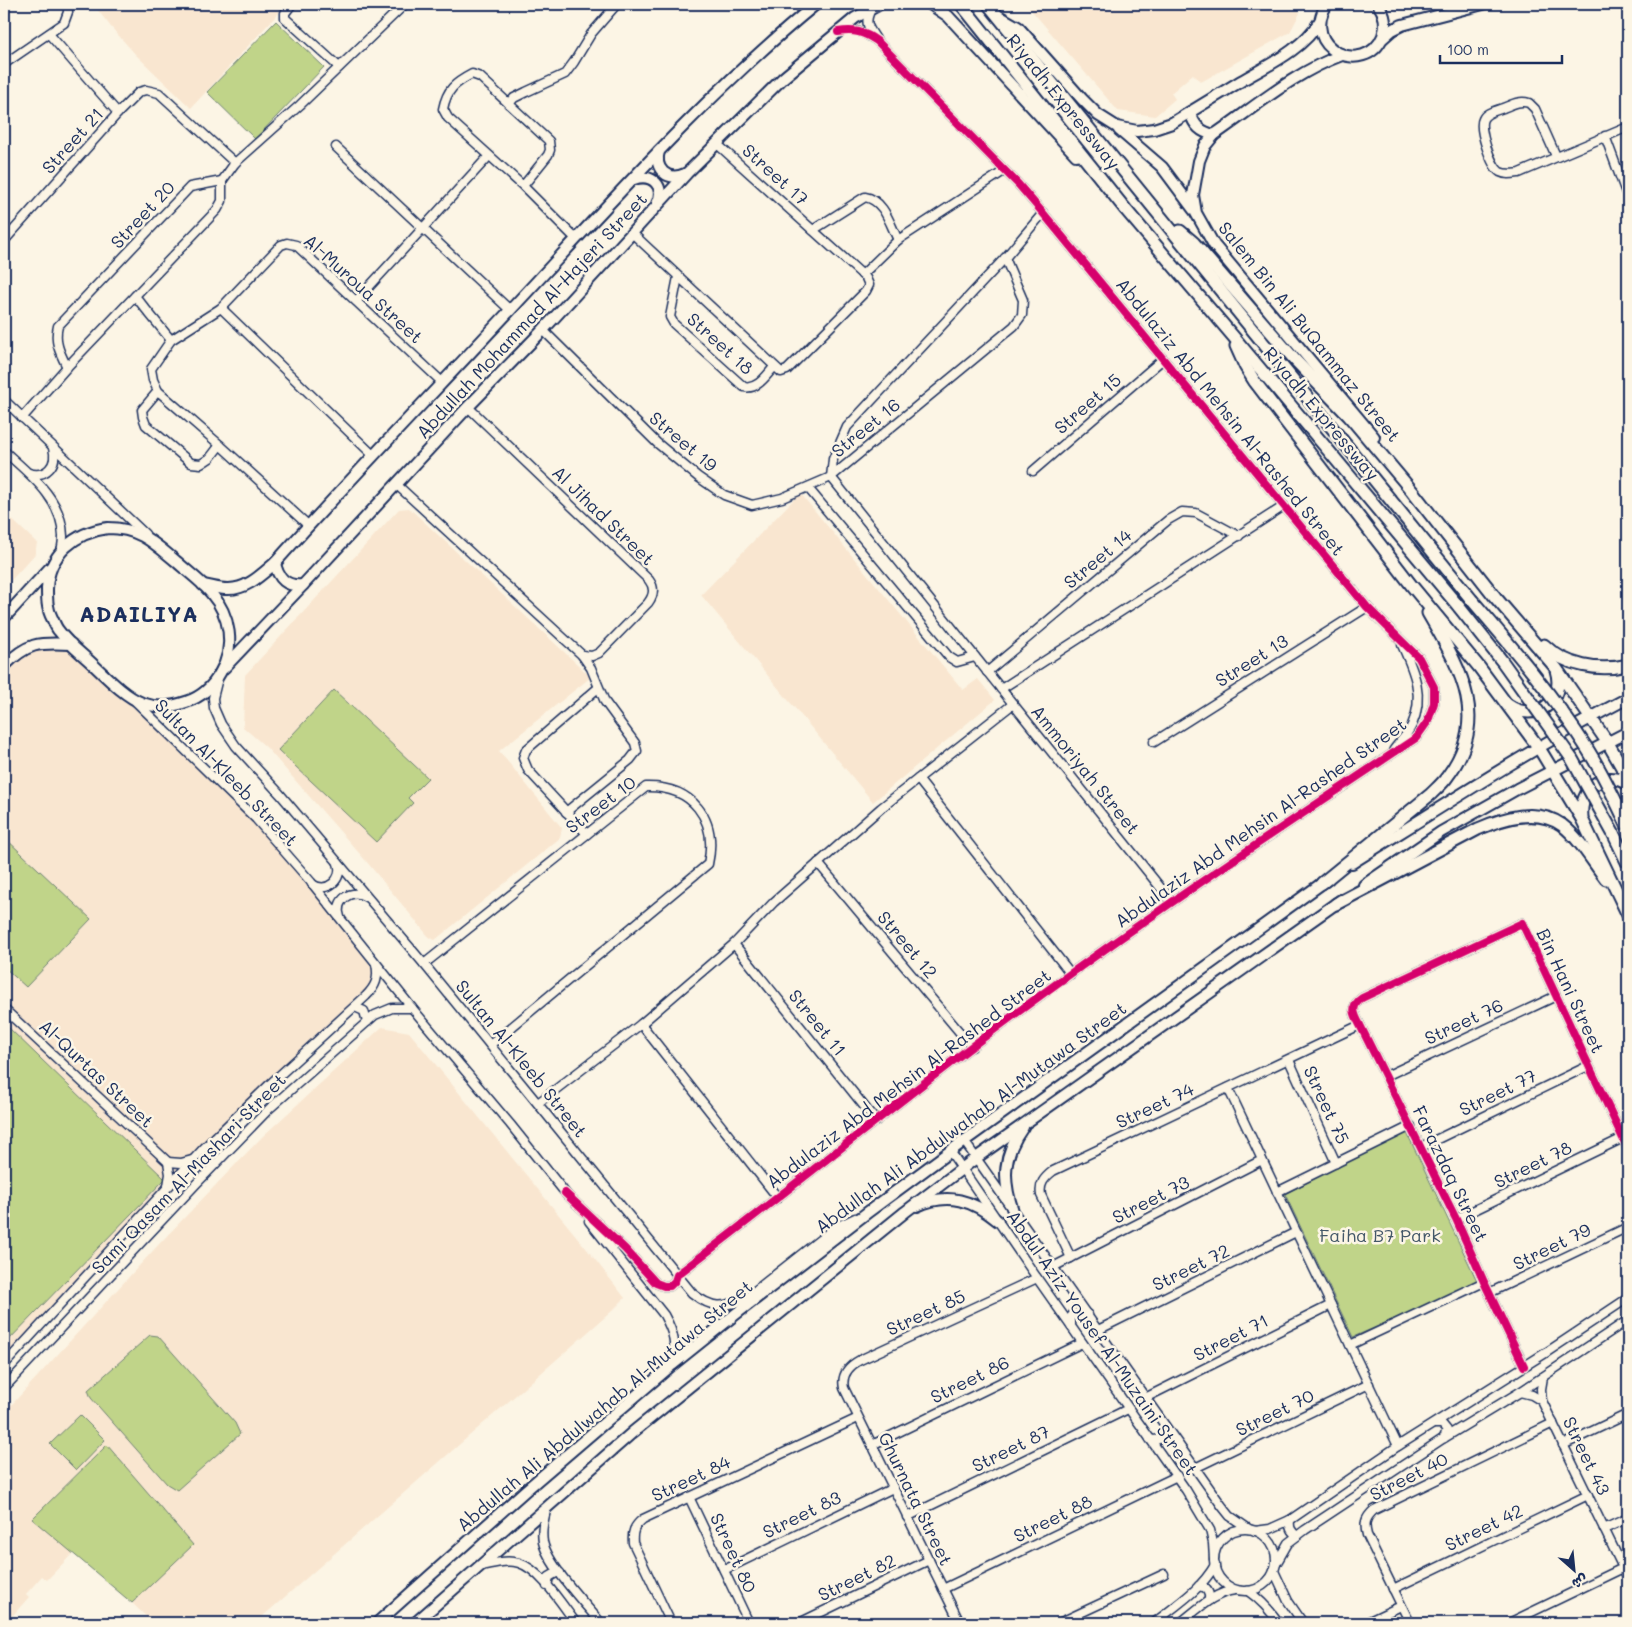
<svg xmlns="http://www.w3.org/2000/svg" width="1632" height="1627" font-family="Mali,'Playpen Sans Arabic',sans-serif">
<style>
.built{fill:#f9e6d0}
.green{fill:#c0d489;stroke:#6e8274}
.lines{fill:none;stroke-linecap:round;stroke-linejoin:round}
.minor-casing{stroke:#1b2f5e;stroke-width:11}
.major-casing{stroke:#1b2f5e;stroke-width:14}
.highway-casing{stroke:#1b2f5e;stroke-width:15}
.minor{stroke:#fcf5e5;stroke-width:8}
.major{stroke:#fcf5e5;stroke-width:10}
.highway{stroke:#fcf5e5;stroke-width:11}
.highway-bridge-casing{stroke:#1b2f5e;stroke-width:15;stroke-linecap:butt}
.highway-bridge{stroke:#fcf5e5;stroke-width:11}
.cycleway-casing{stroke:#fcf5e5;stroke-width:11}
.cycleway{stroke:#d6006c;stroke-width:8}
.labels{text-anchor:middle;stroke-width:5;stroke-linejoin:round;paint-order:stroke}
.street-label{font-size:18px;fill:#1b2f5e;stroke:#fcf5e5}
.park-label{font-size:18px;fill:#445869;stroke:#fcf5e5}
.district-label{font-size:22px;font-weight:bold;letter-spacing:1px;fill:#1b2f5e;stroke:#fcf5e5}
</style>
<rect width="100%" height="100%" fill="#fcf5e5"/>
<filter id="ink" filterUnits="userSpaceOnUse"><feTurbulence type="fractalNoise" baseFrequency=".02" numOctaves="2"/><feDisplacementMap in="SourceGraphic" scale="10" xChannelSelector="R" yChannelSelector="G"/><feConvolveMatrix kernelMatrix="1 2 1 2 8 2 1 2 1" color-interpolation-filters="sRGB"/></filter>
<g filter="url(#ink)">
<g class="built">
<path d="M93,4h194l-96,104 -55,-53 -25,-28z"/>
<path d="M1026,4h270l4,9 -10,19 -89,50 -8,-8 -22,19 4,6 -20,17 -37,-5z"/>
<path d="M800,493l163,197 15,-11 17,21 -122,102 -172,-207z"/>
<path d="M409,508l182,169 -92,74 63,77 -2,10 -125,102 -6,-3 -63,-76 -100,-114 -23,-20 2,-52 154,-166z"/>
<path d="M4,512l33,31 -2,11 -31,34z"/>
<path d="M70,643l198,191 108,129v21l-171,163 -201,217v-698l13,-13z"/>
<path d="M382,1027l27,5 177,216 39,50 -13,13 -357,312h-102l-21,-20 -59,-50 -26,27 -5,-4 -16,18 3,3 -23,26h-2v-210l157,-171 102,-106z"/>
</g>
<g class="green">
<path d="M276,21l48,46 -69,72 -48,-47z"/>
<path d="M334,690l94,88 -20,20 5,5 -37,39 -98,-92z"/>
<path d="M4,837l87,82 -65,68 -22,-20z"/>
<path d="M4,1025l4,2 157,152 -161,166z"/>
<path d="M1406,1131l72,152 -125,54 -68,-143z"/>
<path d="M150,1335l8,1 77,87 5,11 -63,56 -10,-6 -76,-86 -3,-8z"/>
<path d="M80,1415l25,25 -29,30 -26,-26z"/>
<path d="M107,1445l86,100 -61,58 -100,-84z"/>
</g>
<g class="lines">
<defs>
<g id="minor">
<path d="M292,4l-7,9v5l54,49"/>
<path d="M871,9c-7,14 -3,18 5,30"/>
<path d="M49,34l69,79"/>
<path d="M4,64l60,-41 4,-11v-8"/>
<path d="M509,104l5,-6 12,-6 39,-18 9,-12 17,-28 26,-30"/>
<path d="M1605,136l23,62"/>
<path d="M336,147l174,163"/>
<path d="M1556,156l-21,-47 -6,-6c-10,-3 -18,2 -26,5 -7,3 -17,4 -20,11 -5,9 8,47 17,53 6,3 12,2 19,1l109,-46"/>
<path d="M222,181l13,-18 65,-58 105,-101"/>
<path d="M523,186l25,-31 2,-5 -1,-9 -69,-64 -8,-3c-17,9 -25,15 -29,35l5,9 75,68 53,53"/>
<path d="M813,230l52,-33c19,3 25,27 33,43"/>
<path d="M632,233l149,139 6,-2 79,-79 3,-6 -3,-7 -150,-135"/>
<path d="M4,241l114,-128 21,-21 7,-2 13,3 76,70"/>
<path d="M862,275l36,-35 106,-69"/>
<path d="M678,277l-8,40 4,7 70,63c13,3 22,-11 30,-20"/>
<path d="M135,296l36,44"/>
<path d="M356,301l133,-145"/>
<path d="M221,308l152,147"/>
<path d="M543,330l114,113 41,34 26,18 28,10 30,-7 49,-21 183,-151 8,-11 1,-15 -18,-42"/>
<path d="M67,367c-7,-14 -13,-25 -9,-41l132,-139 32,-6"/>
<path d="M158,391l-16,19 1,7 3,8 45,38 10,1 9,-6 10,-13"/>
<path d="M4,400l141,134"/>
<path d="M22,418l45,-51 150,-157 5,-9v-20"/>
<path d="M4,451c25,23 58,47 59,85 0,5 -1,11 -2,16"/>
<path d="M1033,471l130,-112"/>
<path d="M29,473c17,5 29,-8 24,-25"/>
<path d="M831,477l341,425"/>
<path d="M831,477l2,-18 14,-32 158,-169 38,-45"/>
<path d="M397,485l185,170 10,1 7,-3 49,-50c6,-8 7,-15 1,-23l-181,-173"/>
<path d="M808,488l141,169 8,5 18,-5"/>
<path d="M309,526l-89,-81 -62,-54 -5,-11 -2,-11 20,-29 50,-32 60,-63 6,-2 9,2 146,137"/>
<path d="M987,672l181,-152 14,-8 14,1 43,23"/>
<path d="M218,678l-5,20 1,10 7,16 15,22 44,48 144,170 268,329c20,16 32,16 55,4l89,-70 19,-9"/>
<path d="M1001,689l283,-183"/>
<path d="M136,702l120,117 55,63 101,126 98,116 57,71"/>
<path d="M1154,742l213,-135"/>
<path d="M1393,751c6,-9 15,-17 19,-26 13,-29 2,-54 -10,-80"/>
<path d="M918,779l153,195"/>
<path d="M566,812l64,-52 7,-9 -2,-8 -30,-41 -14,-34 -9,-13"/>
<path d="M587,834l-59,-64 -5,-12 3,-8 72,-62"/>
<path d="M818,863l154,184"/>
<path d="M312,884c15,10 32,-5 26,-21"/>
<path d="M340,917c-6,-16 11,-30 26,-20"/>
<path d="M734,944l142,177"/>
<path d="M424,964l222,-177c46,-1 72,31 62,77l-218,181"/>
<path d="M355,1007l9,4 3,11"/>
<path d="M4,1009l164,153 2,12 -2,12"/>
<path d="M641,1024l137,174"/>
<path d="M1289,1060l47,103"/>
<path d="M1386,1076l170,-80"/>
<path d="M1228,1088l170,358"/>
<path d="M538,1103l103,-79 93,-80 40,-42 107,-94 132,-104"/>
<path d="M964,1141l258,365 8,10 19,13"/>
<path d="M1421,1147l167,-81"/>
<path d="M950,1151l87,127 149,212 24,40 3,13 1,16"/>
<path d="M168,1162l13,1 11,-3"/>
<path d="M1277,1192l134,-66"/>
<path d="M565,1193l60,56 31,34 8,3h6l5,-5 2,-6c99,-75 196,-153 294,-228 144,-109 294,-209 445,-309l12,-17 6,-18v-16l-15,-29 -52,-51 -324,-394 -25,-29 -141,-143c-12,-8 -22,-13 -37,-10"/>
<path d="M1456,1219l167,-81"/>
<path d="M589,1221l75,94c11,20 12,28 8,50"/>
<path d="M1071,1258l-30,-63c-2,-11 3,-17 12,-24l307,-146"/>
<path d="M1053,1267l209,-107"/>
<path d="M1489,1293l139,-66"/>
<path d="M1071,1326v-9l3,-4 10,-1 4,3"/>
<path d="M1098,1330l198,-98"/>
<path d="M1350,1345l134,-63"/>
<path d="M4,1365l201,-218 64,-62 97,-89c10,-10 13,-18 10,-32"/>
<path d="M1524,1366l-40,-84 -28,-63 -96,-194c-6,-11 -10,-19 2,-27l160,-75 106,226"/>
<path d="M1543,1377l-2,12 1,12 86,177"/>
<path d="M4,1388l192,-204 73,-75 106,-94 17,-7h20"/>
<path d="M1520,1392l12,3 10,6"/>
<path d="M1145,1398l186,-93"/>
<path d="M1435,1424h7l5,6 -3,8"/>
<path d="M1150,1439c9,3 17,-3 15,-13"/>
<path d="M872,1445l210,-102"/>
<path d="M1563,1445l65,-31"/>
<path d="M1195,1468l174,-84"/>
<path d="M689,1497l60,126"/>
<path d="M547,1507c-3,12 -6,23 -4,35 5,23 42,62 58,81"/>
<path d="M907,1517l221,-108"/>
<path d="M1290,1520c-1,8 1,11 7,16"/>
<path d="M1604,1529l24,-11"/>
<circle cx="1245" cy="1560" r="31"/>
<path d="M1255,1531l15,-2 20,-9 108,-74 149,-94 81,-54"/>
<path d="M1276,1564l12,-21 17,-13 139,-92 76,-46 108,-72"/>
<path d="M480,1566c13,-2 26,-7 39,-3 21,6 44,43 57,60"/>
<path d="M724,1570l169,-82"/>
<path d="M1274,1571l14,30 15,22"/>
<path d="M547,1586l2,-9 7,-4h4"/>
<path d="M1199,1586c7,1 11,6 10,14"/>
<path d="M943,1589l234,-113"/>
<path d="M1393,1589l195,-94"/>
<path d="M1248,1591c13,9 22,19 31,32"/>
<path d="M671,1623l-38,-80c-1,-11 1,-17 10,-24l215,-101"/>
<path d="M799,1623l130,-63"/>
<path d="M960,1623l-116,-235c-3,-13 5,-22 16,-28l177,-82"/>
<path d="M1059,1623l105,-49"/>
<path d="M1154,1623c21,-17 47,-33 61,-58"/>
<path d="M1180,1623c17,-13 33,-30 55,-33"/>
<path d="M1365,1623l36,-17"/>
<path d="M1410,1623l-43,-88c-3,-11 -2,-17 7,-25l179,-87"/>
<path d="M1509,1623l114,-55"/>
</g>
<g id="major">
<path d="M930,4l18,12 128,139"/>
<path d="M1327,4c-28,44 38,75 56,32 4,-11 2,-22 -5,-32"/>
<path d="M999,16l19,11 64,72 16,16 19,12 20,4 17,-2 18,-6c23,-14 46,-28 69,-42 29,-17 61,-31 79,-60"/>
<path d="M1383,38l9,-8 10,-5 81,-21"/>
<path d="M1342,55c-47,17 -87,52 -128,80l-9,11 -6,15 -6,34 3,18 18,32 160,192"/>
<path d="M1190,112c4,14 11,20 24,23"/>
<path d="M1119,130l43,37 32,43"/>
<path d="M659,151c-5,18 8,31 26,23"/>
<path d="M634,179c18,-6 32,7 23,25"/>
<path d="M108,528c32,0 46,15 69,34 11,10 24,19 34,31 19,22 25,54 9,80 -7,13 -19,24 -34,29 -14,5 -30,6 -44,1 -20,-8 -40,-31 -56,-45 -9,-8 -20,-17 -27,-27 -3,-3 -5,-9 -7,-13 -5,-9 -5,-19 -5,-29 1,-35 29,-57 61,-61z"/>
<path d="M275,563c3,16 12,24 28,22"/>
<path d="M203,585c8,1 16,4 24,4 19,1 34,-14 48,-26 82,-92 169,-181 253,-272 92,-99 183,-201 288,-287"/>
<path d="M4,618l46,-50"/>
<path d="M4,666c23,-23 34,-24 67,-22"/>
<path d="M224,668l79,-83 165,-178 75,-77 144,-157 96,-95 72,-60 25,-14"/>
<path d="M1352,863c91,-57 181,-116 276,-165"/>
<path d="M1364,885l77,-53 76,-43 111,-57"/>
<path d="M917,1206c31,-14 56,-6 81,15"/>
<path d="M1013,1211c-11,-32 -10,-56 10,-84"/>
<path d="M377,1623l149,-133 146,-125 65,-52 131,-101 96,-71 364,-262"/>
<path d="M415,1623l218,-191 272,-220 71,-54 365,-258"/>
</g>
<g id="highway">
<path d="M961,4l165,206 106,125 227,272"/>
<path d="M988,4l483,595"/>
<path d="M1180,231l14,12 101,117 54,56 63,75 84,107 60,70 52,75 20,35"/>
<path d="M1236,346l9,20 10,16 157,204 67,81 60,81 43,71 46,96"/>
<path d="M1544,645c21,21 55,27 84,20"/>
<path d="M1508,705c27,19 58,-3 48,-35"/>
<path d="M1582,817c-3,-27 21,-49 46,-33"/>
<path d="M1322,883l109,-89c6,-6 12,-11 16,-17 45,-59 12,-110 -19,-164"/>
<path d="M1336,904l142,-75c25,-11 59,-22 84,-4 18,14 31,37 44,54"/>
</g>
</defs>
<use href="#minor" class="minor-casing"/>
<use href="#major" class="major-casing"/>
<use href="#highway" class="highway-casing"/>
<use href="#minor" class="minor"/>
<use href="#major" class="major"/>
<use href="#highway" class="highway"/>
<defs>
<g id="highway-bridge">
<path d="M1471,599c41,48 83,97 117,151 15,24 28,51 40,77"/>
<path d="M1459,607l43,54 70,98 41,74 15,31"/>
</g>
</defs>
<use href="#highway-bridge" class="highway-bridge-casing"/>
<use href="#highway-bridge" class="highway-bridge"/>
<defs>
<g id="cycleway">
<path d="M565,1193l60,56 31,34 8,3h6l5,-5 2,-6c99,-75 196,-153 294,-228 144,-109 294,-209 445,-309l12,-17 6,-18v-16l-15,-29 -52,-51 -324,-394 -25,-29 -141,-143c-13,-9 -23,-12 -39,-9"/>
<path d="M1524,1366l-40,-84 -28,-63 -96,-194c-6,-11 -10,-19 2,-27l160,-75 106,226"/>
</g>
</defs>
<use href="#cycleway" class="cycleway-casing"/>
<use href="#cycleway" class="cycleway"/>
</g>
</g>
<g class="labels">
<g class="street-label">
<text transform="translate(1063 102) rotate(51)" y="6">Riyadh Expressway</text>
<text transform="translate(73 141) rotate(-48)" y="6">Street 21</text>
<text transform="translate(775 175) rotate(42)" y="6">Street 17</text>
<text transform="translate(143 215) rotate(-47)" y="6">Street 20</text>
<text transform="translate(363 289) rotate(42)" y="6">Al-Muroua Street</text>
<text transform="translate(532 316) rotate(-47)" y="6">Abdullah Mohammad Al-Hajeri Street</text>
<text transform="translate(1309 332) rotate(51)" y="6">Salem Bin Ali BuQammaz Street</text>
<text transform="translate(720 344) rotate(42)" y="6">Street 18</text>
<text transform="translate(1088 404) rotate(-41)" y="6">Street 15</text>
<text transform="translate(1321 414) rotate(50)" y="6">Riyadh Expressway</text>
<text transform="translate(1230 417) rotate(51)" y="6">Abdulaziz Abd Mehsin Al-Rashed Street</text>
<text transform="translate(866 428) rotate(-39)" y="6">Street 16</text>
<text transform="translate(683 442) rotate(40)" y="6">Street 19</text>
<text transform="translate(603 516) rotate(44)" y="6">Al Jihad Street</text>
<text transform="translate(1098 559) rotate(-40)" y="6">Street 14</text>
<text transform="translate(1252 661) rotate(-32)" y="6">Street 13</text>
<text transform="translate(1085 770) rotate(51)" y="6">Ammoriyah Street</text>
<text transform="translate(226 773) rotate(46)" y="6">Sultan Al-Kleeb Street</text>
<text transform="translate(601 805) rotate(-37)" y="6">Street 10</text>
<text transform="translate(1261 823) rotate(-35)" y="6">Abdulaziz Abd Mehsin Al-Rashed Street</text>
<text transform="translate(907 945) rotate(50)" y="6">Street 12</text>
<text transform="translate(1570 991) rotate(65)" y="6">Bin Hani Street</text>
<text transform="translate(1464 1022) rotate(-25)" y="6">Street 76</text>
<text transform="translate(817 1023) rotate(51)" y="6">Street 11</text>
<text transform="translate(521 1059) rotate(51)" y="6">Sultan Al-Kleeb Street</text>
<text transform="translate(96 1074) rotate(43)" y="6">Al-Qurtas Street</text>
<text transform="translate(909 1079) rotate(-37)" y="6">Abdulaziz Abd Mehsin Al-Rashed Street</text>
<text transform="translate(1498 1093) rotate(-26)" y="6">Street 77</text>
<text transform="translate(1326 1105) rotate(65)" y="6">Street 75</text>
<text transform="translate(1155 1106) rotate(-25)" y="6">Street 74</text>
<text transform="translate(971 1118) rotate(-36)" y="6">Abdullah Ali Abdulwahab Al-Mutawa Street</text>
<text transform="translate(1533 1165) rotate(-26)" y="6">Street 78</text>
<text transform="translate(189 1174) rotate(-46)" y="6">Sami Qasam Al-Mashari Street</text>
<text transform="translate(1450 1174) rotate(64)" y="6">Farazdaq Street</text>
<text transform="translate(1151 1200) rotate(-27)" y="6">Street 73</text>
<text transform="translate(1552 1247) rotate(-26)" y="6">Street 79</text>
<text transform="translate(1191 1268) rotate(-26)" y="6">Street 72</text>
<text transform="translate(926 1313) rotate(-25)" y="6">Street 85</text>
<text transform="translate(1231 1338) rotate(-27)" y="6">Street 71</text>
<text transform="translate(1102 1343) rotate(55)" y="6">Abdul Aziz Yousef Al-Muzaini Street</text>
<text transform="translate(970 1380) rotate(-26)" y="6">Street 86</text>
<text transform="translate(605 1406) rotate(-40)" y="6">Abdullah Ali Abdulwahab Al-Mutawa Street</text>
<text transform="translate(1275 1413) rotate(-26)" y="6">Street 70</text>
<text transform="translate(1011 1449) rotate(-26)" y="6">Street 87</text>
<text transform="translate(1586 1456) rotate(64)" y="6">Street 43</text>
<text transform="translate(1409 1477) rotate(-27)" y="6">Street 40</text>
<text transform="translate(691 1479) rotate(-25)" y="6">Street 84</text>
<text transform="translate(915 1499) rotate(64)" y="6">Ghurnata Street</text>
<text transform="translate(802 1515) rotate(-26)" y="6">Street 83</text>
<text transform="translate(1053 1519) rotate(-26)" y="6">Street 88</text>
<text transform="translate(1484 1528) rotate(-26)" y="6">Street 42</text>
<text transform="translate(733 1553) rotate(65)" y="6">Street 80</text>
<text transform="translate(857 1578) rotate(-26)" y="6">Street 82</text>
</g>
<g class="park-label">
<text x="1380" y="1242">Faiha B7 Park</text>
</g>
<g class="district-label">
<text x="139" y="622">ADAILIYA</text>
</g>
</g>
<rect width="1632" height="1627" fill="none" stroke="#fcf5e5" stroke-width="20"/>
<rect x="10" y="10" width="1612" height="1607" fill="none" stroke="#1b2f5e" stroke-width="2" filter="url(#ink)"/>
<g transform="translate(1574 1570) rotate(153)" stroke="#fcf5e5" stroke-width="4" paint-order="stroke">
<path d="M0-4L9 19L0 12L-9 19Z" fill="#1b2f5e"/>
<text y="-8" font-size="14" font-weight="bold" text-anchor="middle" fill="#1b2f5e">ش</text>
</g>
<path d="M1440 55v8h122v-8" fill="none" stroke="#1b2f5e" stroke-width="2.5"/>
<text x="1447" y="55" font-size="15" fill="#1b2f5e" stroke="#fcf5e5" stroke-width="4" paint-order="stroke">100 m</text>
</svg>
